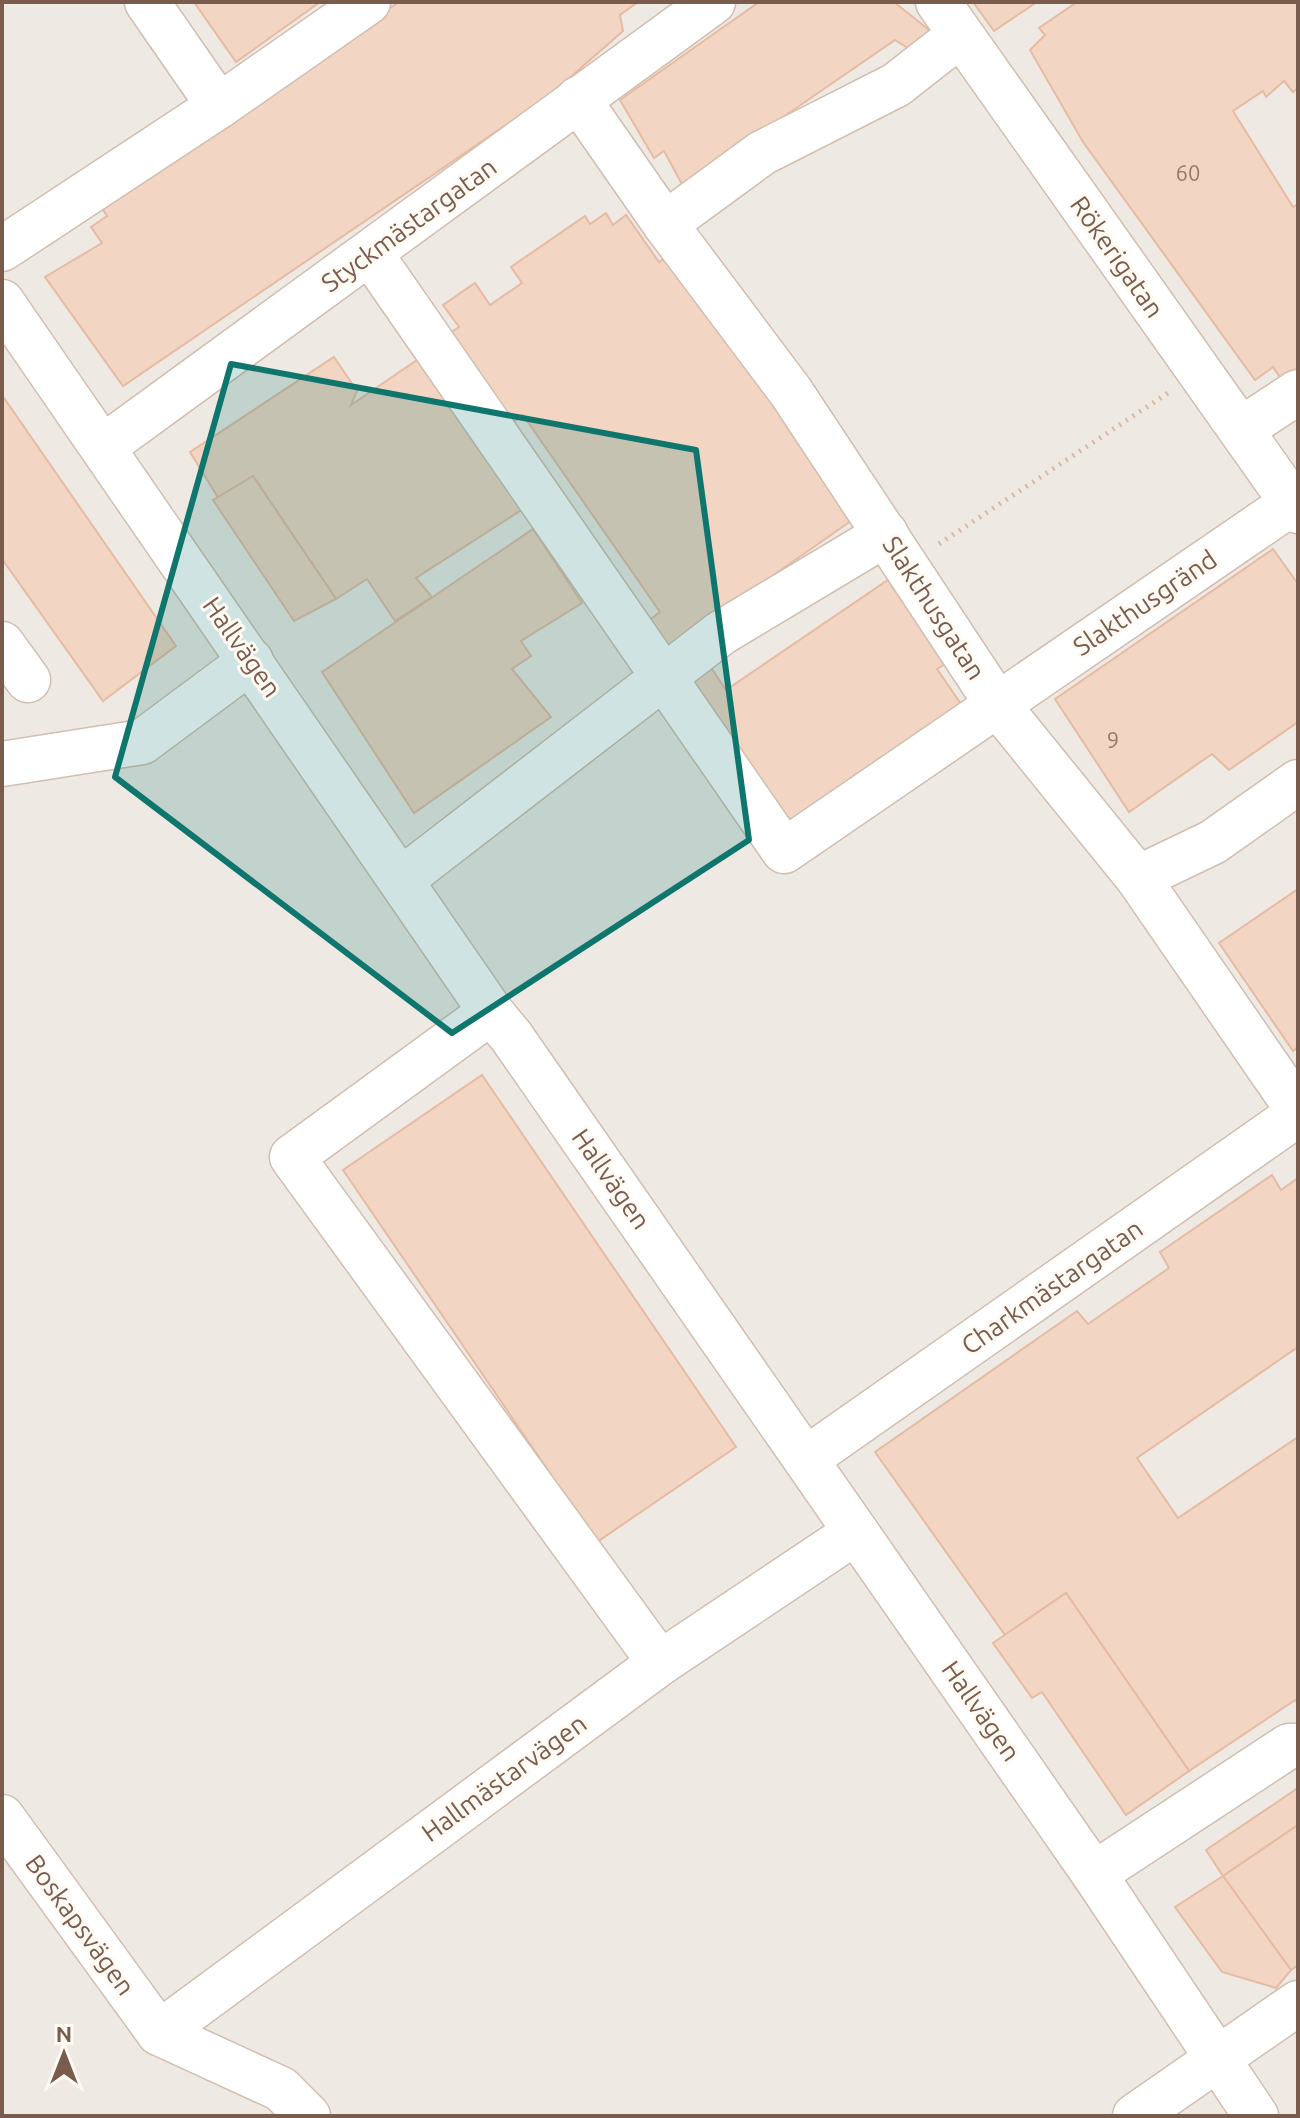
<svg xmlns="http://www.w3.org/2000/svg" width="1300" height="2118" font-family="Ubuntu,sans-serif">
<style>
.industrial{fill:#efe9e4}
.building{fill:#f3d5c3;stroke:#e6bba3;stroke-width:2}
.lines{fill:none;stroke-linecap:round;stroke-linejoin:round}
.minor-casing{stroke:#d1beb0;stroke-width:47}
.path{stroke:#d9b8a5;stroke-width:5;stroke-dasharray:2 6;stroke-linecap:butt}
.minor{stroke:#fff;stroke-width:44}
.marked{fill:#0f766e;fill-opacity:0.2;stroke:#0f766e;stroke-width:6;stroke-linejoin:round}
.labels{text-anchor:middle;stroke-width:6;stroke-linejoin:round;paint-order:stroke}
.number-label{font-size:22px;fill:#987a6a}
.street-label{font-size:26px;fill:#7a5c4d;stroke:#fffaf3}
</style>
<rect width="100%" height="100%" fill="#fdf6ec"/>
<rect class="industrial" x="2" y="2" width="1296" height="2114"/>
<g class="building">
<path d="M194,2h126l-84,60z"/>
<path d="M399,2h239l-18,13 3,16 -73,64 -427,291 -78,-109 57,-34 -11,-16 16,-11 -11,-17 82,-47z"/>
<path d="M759,2h135l39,31 -19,19 -19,-12 -212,146 -19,-35 -10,7 -34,-58z"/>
<path d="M973,2h64l-43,29z"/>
<path d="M1077,2h221v86l-5,4 -9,-11 -18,16 -3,-6 -30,20 60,96 5,-3v186l-7,4 -18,-27 -18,13 -172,-238 -53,-92 15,-15 -6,-7z"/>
<path d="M606,213l7,12 13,-10 33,47 15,-11 184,265 -196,137 -19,-28 17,-13 -137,-197 -14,10 -62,-90 12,-8 -16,-22 32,-22 15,22 32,-22 -11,-16 74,-51 5,8z"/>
<path d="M334,357l23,34 -6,14 69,-47 103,151 -107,69 16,19 -37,24 -28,-42 -31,20 -83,-123 -34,23 -29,-47z"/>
<path d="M2,395l174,251 -73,55 -101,-142z"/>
<path d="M253,476l83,123 -42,22 -81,-121z"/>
<path d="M533,529l49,74 -61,38 10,15 -19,13 39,48 -137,96 -92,-141z"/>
<path d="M1273,549l25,35v138l-69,48 -17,-16 -83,58 -74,-113z"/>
<path d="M888,580l57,84 -8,5 24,35 -120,81 8,11 -62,29 -107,-152 24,-16 22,33z"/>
<path d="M1298,889v158l-5,4 -74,-108z"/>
<path d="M482,1075l254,372 -139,95 -254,-372z"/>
<path d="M1272,1175l9,15 17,-12v169l-161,111 41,60 120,-81v267l-3,-4 -106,71 -123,-178 -61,42 -130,-183 202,-141 11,13 81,-56 -9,-16z"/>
<path d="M1066,1593l123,178 -63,44 -84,-123 -10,6 -39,-55z"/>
<path d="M1298,1788v37l-75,51 -17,-26z"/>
<path d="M1298,1825v140l-7,5 -68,-94z"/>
<path d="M1223,1876l68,94 -15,18 -54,-16 -47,-65z"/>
</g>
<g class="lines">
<defs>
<g id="minor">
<path d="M147,2l72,104"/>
<path d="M938,2l360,509"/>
<path d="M578,99l87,125 126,168 206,312 141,174 160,232"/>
<path d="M665,224l97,-71 134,-68 64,-50"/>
<path d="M2,249l217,-143 149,-104"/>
<path d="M370,253l414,598 508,-348"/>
<path d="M2,302l489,710 20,24 583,838 162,242"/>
<path d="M1243,428l55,-36"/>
<path d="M103,447l610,-445"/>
<path d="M2,644l26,36"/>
<path d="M2,764l140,-22 109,-81"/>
<path d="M1138,878l75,-36 85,-60"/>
<path d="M402,879l319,-246 165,-99"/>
<path d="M491,1012l-199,145 368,506"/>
<path d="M806,1459l492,-345"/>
<path d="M2,1817l157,216 122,56 27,27"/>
<path d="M1094,1874l195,-128h9"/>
<path d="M159,2033l501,-370 196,-131"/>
<path d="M1135,2116l163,-113"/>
</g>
</defs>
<use href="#minor" class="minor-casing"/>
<path class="path" d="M939,544l229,-151"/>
<use href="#minor" class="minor"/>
</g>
<path class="marked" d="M231,364l465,86 53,390 -297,193 -337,-256z"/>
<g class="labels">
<g class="number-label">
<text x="1188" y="181">60</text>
<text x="1113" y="748">9</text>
</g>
<g class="street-label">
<text transform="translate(409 225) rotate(-36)" y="9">Styckmästargatan</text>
<text transform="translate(1117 257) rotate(55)" y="9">Rökerigatan</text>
<text transform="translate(1145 603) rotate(-34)" y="9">Slakthusgränd</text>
<text transform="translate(934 608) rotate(57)" y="9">Slakthusgatan</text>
<text transform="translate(242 647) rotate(55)" y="9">Hallvägen</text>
<text transform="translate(611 1179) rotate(55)" y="9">Hallvägen</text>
<text transform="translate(1052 1287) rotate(-35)" y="9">Charkmästargatan</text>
<text transform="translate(981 1711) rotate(55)" y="9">Hallvägen</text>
<text transform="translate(504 1778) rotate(-36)" y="9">Hallmästarvägen</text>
<text transform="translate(80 1925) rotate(54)" y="9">Boskapsvägen</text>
</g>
</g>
<rect width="1300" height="2118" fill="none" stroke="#7a5c4d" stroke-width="8"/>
<g transform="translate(64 2054)" stroke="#fffaf3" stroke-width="6" paint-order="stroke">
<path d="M0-6L14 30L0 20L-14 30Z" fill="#7a5c4d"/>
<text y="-12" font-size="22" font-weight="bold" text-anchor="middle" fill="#7a5c4d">N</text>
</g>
</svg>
